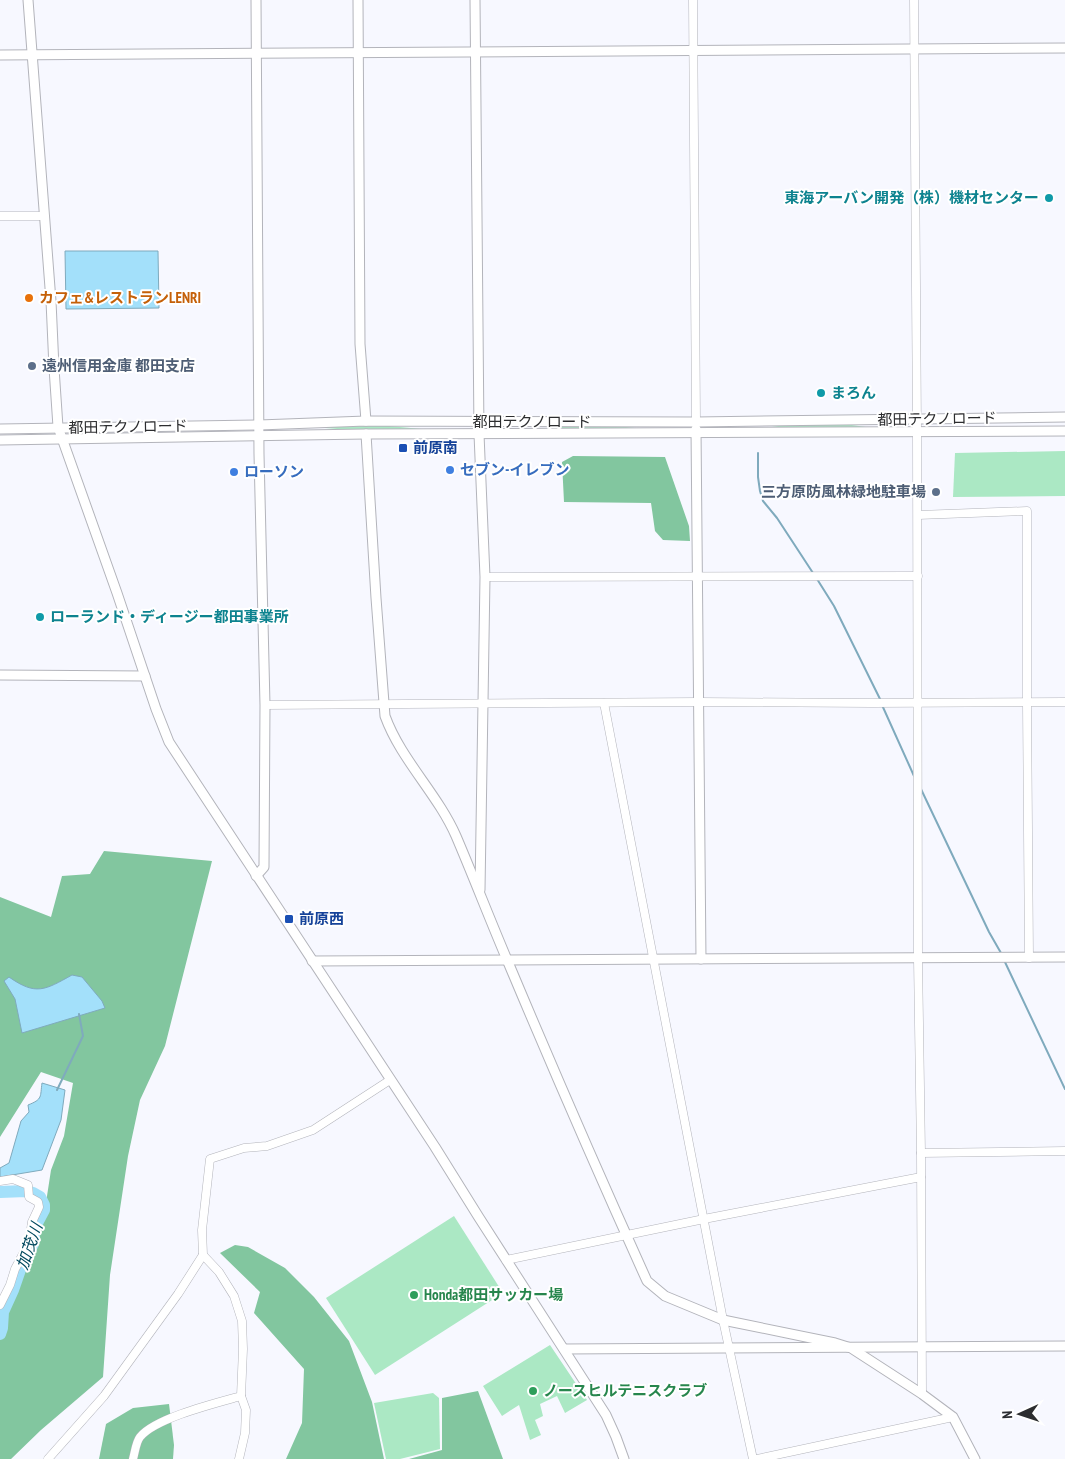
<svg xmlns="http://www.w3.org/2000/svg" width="1065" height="1459" font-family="'PT Sans Narrow','Noto Sans JP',sans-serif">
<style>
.green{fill:#abe8c4}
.forest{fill:#82c69f}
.water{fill:#a3e0fa;stroke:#7faabd}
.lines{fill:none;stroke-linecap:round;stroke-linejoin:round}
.stream{stroke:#7faabd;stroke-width:2}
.river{stroke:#a3e0fa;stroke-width:12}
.minor-casing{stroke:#b3b4bb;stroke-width:9}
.tertiary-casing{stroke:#b3b4bb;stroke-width:11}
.minor{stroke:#fff;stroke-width:8}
.tertiary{stroke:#fff;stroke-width:9}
.culture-dot{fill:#0f9aa8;stroke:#fff;stroke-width:2}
.food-dot{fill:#e8710a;stroke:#fff;stroke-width:2}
.service-dot{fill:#5c6f8a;stroke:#fff;stroke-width:2}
.transit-dot{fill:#1a4fb4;stroke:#fff;stroke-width:2}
.shop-dot{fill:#3f7fe0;stroke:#fff;stroke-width:2}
.leisure-dot{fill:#2e9e5b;stroke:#fff;stroke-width:2}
.labels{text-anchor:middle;stroke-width:4;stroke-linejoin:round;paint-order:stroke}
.culture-label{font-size:15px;font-weight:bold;fill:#0d838f;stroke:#fff;text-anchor:start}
.food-label{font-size:15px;font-weight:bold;fill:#c56008;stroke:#fff;text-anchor:start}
.service-label{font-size:15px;font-weight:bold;fill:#4e5e75;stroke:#fff;text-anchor:start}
.street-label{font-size:15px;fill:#2c2d2f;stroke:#fff}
.transit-label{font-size:15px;font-weight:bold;fill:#164399;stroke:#fff;text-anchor:start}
.shop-label{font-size:15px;font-weight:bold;fill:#366cbe;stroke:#fff;text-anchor:start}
.leisure-label{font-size:15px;font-weight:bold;fill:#27864d;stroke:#fff;text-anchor:start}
.water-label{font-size:16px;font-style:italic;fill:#00485d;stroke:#fff}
</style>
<rect width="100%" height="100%" fill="#f7f8ff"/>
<g class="green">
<path d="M830,422l36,5 -80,1 -29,-4z"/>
<path d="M520,425h88l36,4h-80l-15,-3z"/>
<path d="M363,426h26l33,3 -72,1 -38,-3z"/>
<path d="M1065,451v45l-112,1 2,-44z"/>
<path d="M454,1216l49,77 -128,82 -49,-77z"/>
<path d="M550,1345l37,55 -22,13 -8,-17 -17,8 3,12 -8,4 6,15 -11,5 -11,-35 -17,11 -19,-30z"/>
<path d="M433,1393l6,5 1,51 -40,10h-14l-12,-56z"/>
</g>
<g class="forest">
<path d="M573,456l92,1 24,69 1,15 -27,-1 -8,-9 -4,-28 -87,-1 -2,-40z"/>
<path d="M104,851l108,10 -47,185 -25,54 -12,56 -18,119 -7,102 -62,53 -30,29h-11v-145l33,-72 12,-33 6,-39 13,-34 9,-53 -32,-11 -41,65v-240l51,20 11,-41 28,-2z"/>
<path d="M235,1245l13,2 37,21 29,29 35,44 23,61 12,57h-98l16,-36 2,-54 -50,-56 6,-21 -40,-39z"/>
<path d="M478,1391l25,68h-94l33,-9v-52z"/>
<path d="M169,1404l5,41 -1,14h-74l7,-35 27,-16z"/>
</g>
<g class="water">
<path d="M65,251h93l1,57 -93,1z"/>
<path d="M72,975l10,2 20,24 3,7 -83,25 -7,-34 -11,-18 5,-4c27,19 36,13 63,-2z"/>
<path d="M42,1083l23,7 -4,30 -19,50 -42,7v-9l9,-5 12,-42 8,-9 -1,-7c15,-6 12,-8 14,-22z"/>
</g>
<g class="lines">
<g class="stream">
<path d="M758,453v24l2,14 3,10 14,17 36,55"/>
<path d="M817,579l17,27 47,95"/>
<path d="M882,705l32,71"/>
<path d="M920,787l69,145 12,21"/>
<path d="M1004,960l61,129"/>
<path d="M57,1090l26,-54 -4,-22"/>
</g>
<path class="river" d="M0,1192l26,-1 7,2 7,4 4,8v5l-9,17 -2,17 -12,23 -8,23 -10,22 -1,16 -2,6"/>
<defs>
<g id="minor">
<path d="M693,0l3,422"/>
<path d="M914,0l3,432 1,527 3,194 1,241"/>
<path d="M0,216h44"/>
<path d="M918,515l109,-4v192l2,255"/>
<path d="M485,577l433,-1"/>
<path d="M604,703l119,617 30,139"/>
<path d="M265,705l434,-3 173,1 193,-1"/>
<path d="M921,1153l144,-2"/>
<path d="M0,1181l13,-2 15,6 1,12 9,5 1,5 -7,15 -3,21 -14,26 -5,16 -10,20"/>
<path d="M506,1260l198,-41 217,-42"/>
<path d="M48,1459l56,-63 74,-102 25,-39"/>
<path d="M133,1459c2,-7 3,-17 7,-22 15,-19 76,-34 101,-41l2,-47 -1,-28 -8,-25 -15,-24 -16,-17 -1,-25 8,-71 34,-11 23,-2 46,-16 77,-50"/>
<path d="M239,1459l6,-26 1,-23 -5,-14"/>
<path d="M757,1459l196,-42"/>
</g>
<g id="tertiary">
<path d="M28,0l23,301 3,67 4,59 59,166 39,116 13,33 266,405 43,69 128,199 10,22 8,22"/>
<path d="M256,0l3,454 6,251 -1,162 -8,9"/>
<path d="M358,0l2,344 6,77"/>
<path d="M475,0l4,434 6,143 -5,313"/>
<path d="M0,55l1065,-7"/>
<path d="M0,429l259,-4 107,-4 330,1 369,-5"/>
<path d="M696,429l5,530"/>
<path d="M366,434l10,164 9,118c16,44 52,77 71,120 18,42 34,84 52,126 45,107 91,213 139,319l18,15 58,24 112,23 16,5 71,46 31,23 22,42"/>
<path d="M0,440l366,-6 699,-3"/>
<path d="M0,675l145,1"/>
<path d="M312,961l753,-4"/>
<path d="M564,1349l501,-3"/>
</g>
</defs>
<use href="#minor" class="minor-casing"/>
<use href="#tertiary" class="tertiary-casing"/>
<use href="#minor" class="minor"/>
<use href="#tertiary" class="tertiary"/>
</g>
<g class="culture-dot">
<circle cx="1049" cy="198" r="5"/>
<circle cx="821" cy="393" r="5"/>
<circle cx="40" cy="617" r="5"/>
</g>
<circle class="food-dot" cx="29" cy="298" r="5"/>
<g class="service-dot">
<circle cx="32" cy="366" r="5"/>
<circle cx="936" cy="492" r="5"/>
</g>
<g class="transit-dot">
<rect x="398" y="443" width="10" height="10" rx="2.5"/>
<rect x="284" y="914" width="10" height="10" rx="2.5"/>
</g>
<g class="shop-dot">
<circle cx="450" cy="470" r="5"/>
<circle cx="234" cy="472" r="5"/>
</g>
<g class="leisure-dot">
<circle cx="414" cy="1295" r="5"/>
<circle cx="533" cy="1391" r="5"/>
</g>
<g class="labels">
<g class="culture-label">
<text x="1039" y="203" text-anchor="end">東海アーバン開発（株）機材センター</text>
<text x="831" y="398">まろん</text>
<text x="50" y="622">ローランド・ディージー都田事業所</text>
</g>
<g class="food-label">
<text x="39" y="303">カフェ&amp;レストランLENRI</text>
</g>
<g class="service-label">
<text x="42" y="371">遠州信用金庫 都田支店</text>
<text x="926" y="497" text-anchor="end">三方原防風林緑地駐車場</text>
</g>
<g class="street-label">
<text transform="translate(937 419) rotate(-1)" y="5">都田テクノロード</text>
<text x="532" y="427">都田テクノロード</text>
<text transform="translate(128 427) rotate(-1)" y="5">都田テクノロード</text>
</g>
<g class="transit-label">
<text x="413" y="453">前原南</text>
<text x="299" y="924">前原西</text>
</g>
<g class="shop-label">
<text x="460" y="475">セブン-イレブン</text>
<text x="244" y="477">ローソン</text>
</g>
<g class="leisure-label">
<text x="424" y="1300">Honda都田サッカー場</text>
<text x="543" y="1396">ノースヒルテニスクラブ</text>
</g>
<g class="water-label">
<text transform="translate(29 1246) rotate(-71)" y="6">加茂川</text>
</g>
</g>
<g transform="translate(1020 1414) rotate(267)" stroke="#ffffff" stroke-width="4" paint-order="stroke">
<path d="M0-4L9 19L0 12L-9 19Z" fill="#2c2d2f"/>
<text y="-8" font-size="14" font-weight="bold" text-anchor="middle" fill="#2c2d2f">N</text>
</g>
</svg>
